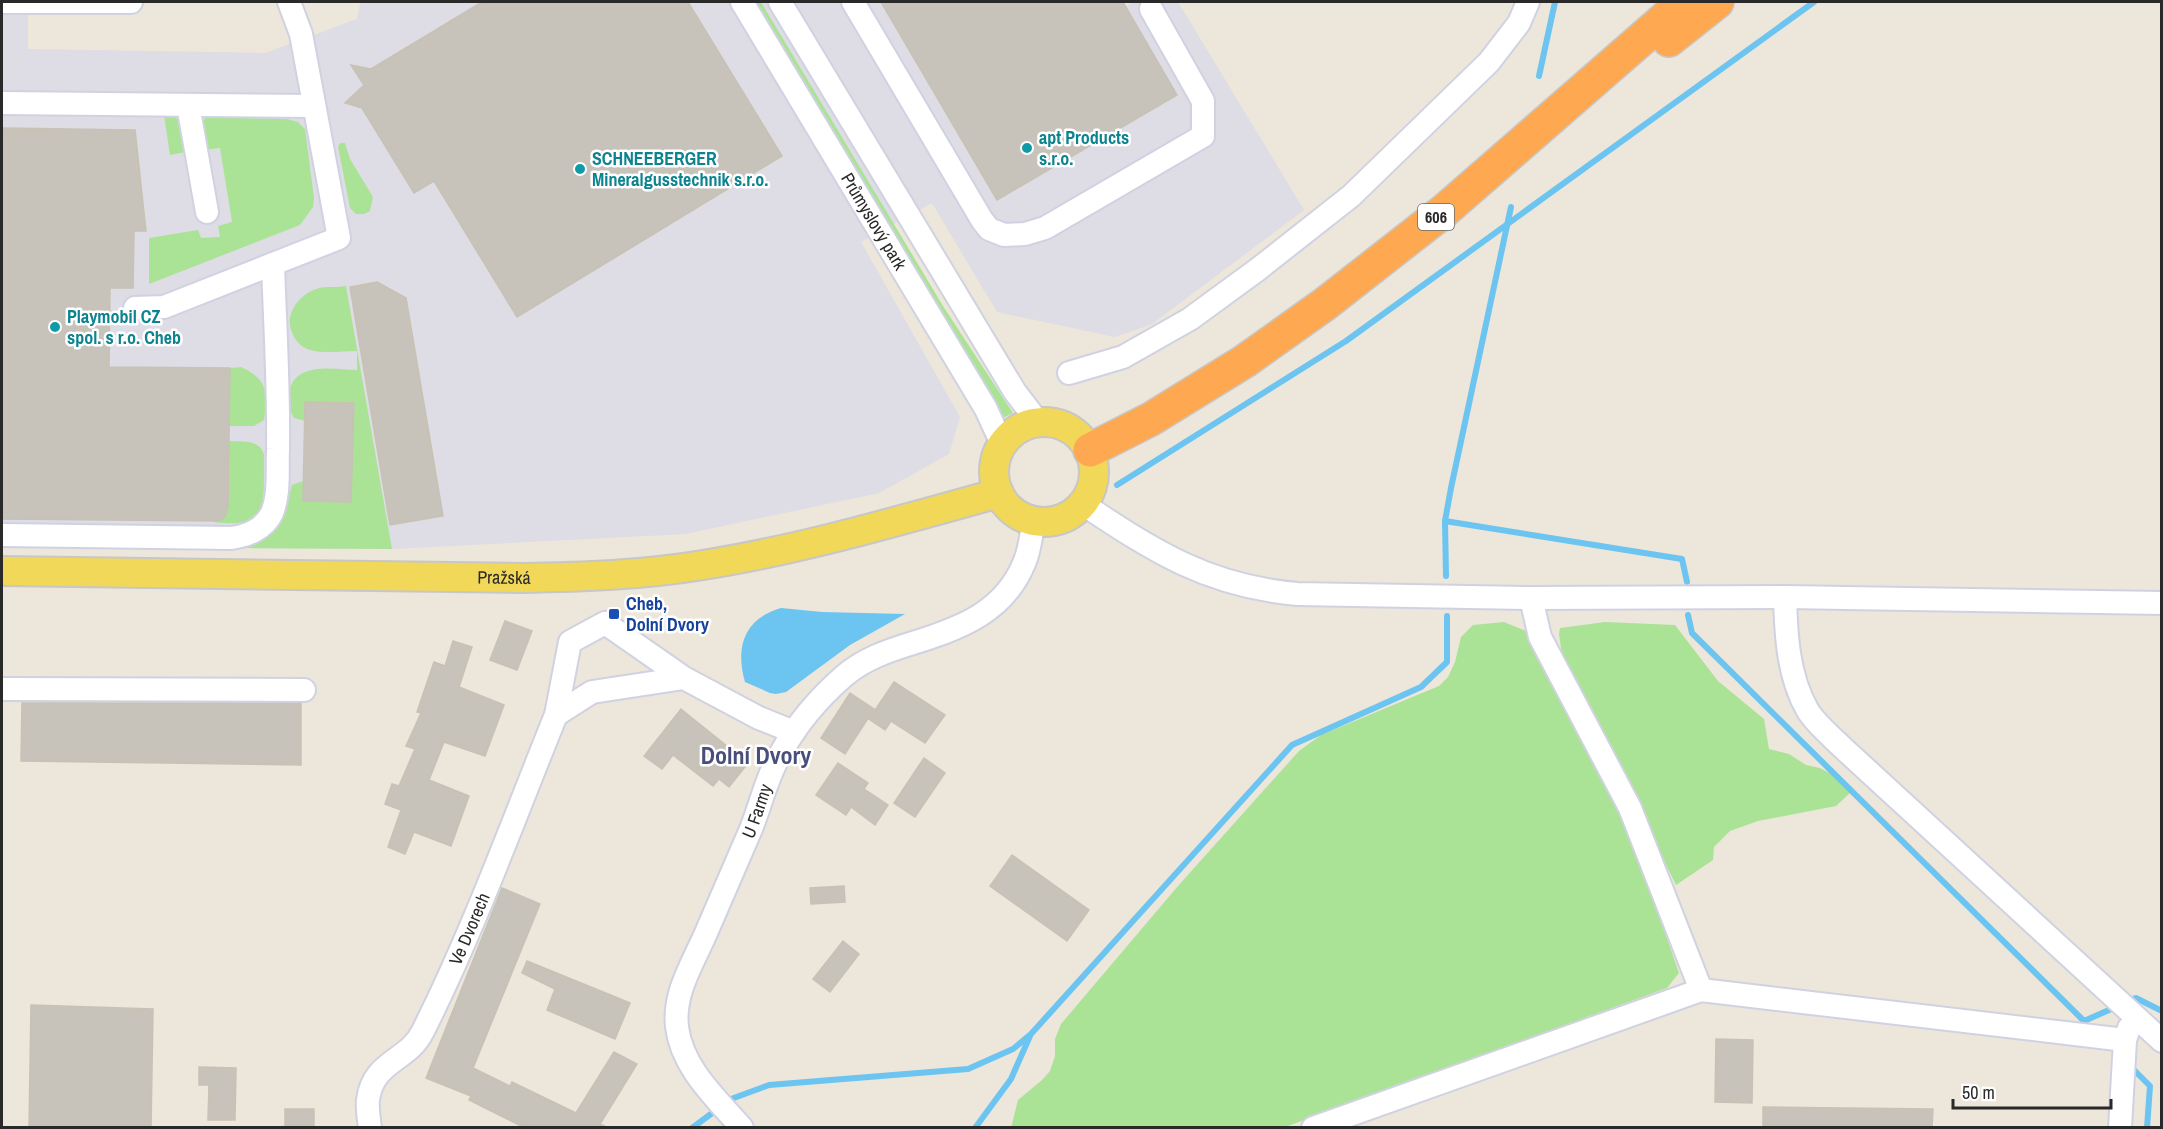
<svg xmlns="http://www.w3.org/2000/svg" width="2163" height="1129" font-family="'Archivo Narrow',sans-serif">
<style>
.industrial{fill:#dedce4}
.green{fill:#abe396}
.water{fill:#6cc4f0}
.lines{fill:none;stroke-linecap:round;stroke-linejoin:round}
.stream{stroke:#6cc4f0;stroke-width:6}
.building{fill:#c7c2ba;stroke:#c7c2b4;stroke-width:1.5}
.minor-casing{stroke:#d0d2e2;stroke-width:26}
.major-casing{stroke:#c7c7c7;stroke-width:32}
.highway-casing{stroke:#c7c7c7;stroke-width:36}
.minor{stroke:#fff;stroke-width:22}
.major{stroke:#f2d859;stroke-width:28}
.highway{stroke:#ffa852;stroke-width:33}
.culture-dot{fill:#0f9aa8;stroke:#fff;stroke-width:2}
.transit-dot{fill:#1a4fb4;stroke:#fff;stroke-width:2}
.labels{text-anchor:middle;stroke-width:5;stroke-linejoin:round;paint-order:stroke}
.shield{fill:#fff;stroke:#696969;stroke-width:1.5}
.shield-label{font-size:16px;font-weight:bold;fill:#292929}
.culture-label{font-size:18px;font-weight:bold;fill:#0d838f;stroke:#fff;text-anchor:start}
.street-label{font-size:18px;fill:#292929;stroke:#fff}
.transit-label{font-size:18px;font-weight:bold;fill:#164399;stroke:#fff;text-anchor:start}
.district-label{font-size:24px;font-weight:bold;fill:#494f7a;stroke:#fff}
</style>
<rect width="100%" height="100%" fill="#ece6db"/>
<path class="industrial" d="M2,2h26v47l237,4 92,-34 3,-15 5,-2h758l3,4 8,-4h44l126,208 -152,114 -37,13 -118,-25 -65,-109 -71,39 99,175 -11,37 -70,39 -194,41 -293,15 -390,-3z"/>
<g class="green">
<path d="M750,2h11l182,304 70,107 -12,6z"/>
<path d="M164,115c22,-1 19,20 22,37l-16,3z"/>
<path d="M210,117l77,2 11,3 7,7 9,69 -1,9 -13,18 -151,59v-46l49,-8 3,8 19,-1 -2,-11 14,-4 -12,-74 -16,2 -3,-23 4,-9z"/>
<path d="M340,143h5l5,16 23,38 -3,14 -6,3h-8l-6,-6 -12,-61z"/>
<path d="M346,286l46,263 -158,-1c45,-8 47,-23 58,-63l11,-4v20l48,1 3,-98 -49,-2v19l-11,-3c-5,-9 -5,-13 -5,-23 3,-34 44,-26 68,-25v-19c-15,0 -33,3 -47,-1 -10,-3 -16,-11 -19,-20 -7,-21 16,-44 38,-43 5,0 11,0 17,-1z"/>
<path d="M241,367c27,12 27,26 23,53l-10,6h-25l1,-58z"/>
<path d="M229,441c14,1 31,-2 35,14 -1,46 8,75 -51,67l10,-4 5,-11z"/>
<path d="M1504,622l22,9 101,192 52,150 -12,15 -382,139 -274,1 7,-28 24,-20 8,-9 5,-15v-17l6,-15 117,-138 121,-135 22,-16 118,-49 9,-9 7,-15 6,-25 12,-12z"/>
<path d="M1605,622l70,3 43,56 46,38 5,30 20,5 17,11 14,3 19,10 11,15 -14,13 -78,15 -28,10 -16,16 -1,13 -37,25 -114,-230 -3,-21 1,-6z"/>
</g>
<path class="water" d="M781,608l41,4 83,2 -55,31 -64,47 -10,2 -6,-1 -25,-11c-10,-35 -1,-63 36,-74z"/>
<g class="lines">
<g class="stream">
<path d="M1539,76l16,-74"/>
<path d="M1117,485l229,-144 468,-339"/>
<path d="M1445,521l237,38 5,23"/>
<path d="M1446,576l-1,-55 6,-33 60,-281"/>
<path d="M1688,615l4,18 392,388 34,-15"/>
<path d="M2127,1002l9,-4 26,13"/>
<path d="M2129,1065l21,21 -3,42"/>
<path d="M731,1099l38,-14 199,-16 45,-20 18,-15 261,-289 129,-58 26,-25v-46"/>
<path d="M692,1128l23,-17"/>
<path d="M975,1128l36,-49 19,-43"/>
</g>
</g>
<g class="building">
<path d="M482,2h206l94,154 -265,161 -83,-136 -20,12 -52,-85 -17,-5 19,-18 -13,-20 20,4z"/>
<path d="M881,2h242l54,93 -180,105z"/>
<path d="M2,128l133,2 11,101h-12l-1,57h-23l-1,79 121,1 -2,139 -3,10 -6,4 -217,-2z"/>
<path d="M377,282l29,16 37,218 -53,9 -40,-238z"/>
<path d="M305,402l49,1 -3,99 -48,-1z"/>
<path d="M505,621l27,10 -15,39 -27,-10z"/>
<path d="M453,641l19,6 -13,40 45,18 -19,51 -41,-14 -15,38 40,16 -18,50 -37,-14 -9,22 -17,-7 13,-37 -16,-6 7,-20 7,2 16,-37 -9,-3 15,-33 -4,-1 17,-50 11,4z"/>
<path d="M894,682l51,33 -20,28 -34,-22 -6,9 -16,-11z"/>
<path d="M850,693l24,16 -29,45 -24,-16z"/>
<path d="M22,703h279v62l-280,-4z"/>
<path d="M681,709l67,54 -19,24 -10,-8 -6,7 -40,-31 -11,14 -18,-13z"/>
<path d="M924,758l21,15 -30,44 -21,-14z"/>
<path d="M838,763l30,20 -4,6 24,16 -13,20 -24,-18 -5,8 -30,-20z"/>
<path d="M1012,855l77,55 -22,31 -77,-55z"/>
<path d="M844,886l1,16 -34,2 -1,-16z"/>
<path d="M502,888l38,16 -67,164 37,18 2,-4 64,31 38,-61 23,12 -37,60 8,4h-83l-56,-28 2,-4 -45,-18z"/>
<path d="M843,941l16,13 -29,38 -17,-13z"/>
<path d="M527,961l103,42 -15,36 -68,-29 8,-21 -33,-16z"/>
<path d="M31,1005l122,4 -2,119h-122z"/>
<path d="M1716,1039l37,1 -1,63 -37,-1z"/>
<path d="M199,1067l37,1 -1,52h-27l1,-35h-10z"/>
<path d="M1763,1107l170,2 -1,19h-169z"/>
<rect x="285" y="1109" width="29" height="19"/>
</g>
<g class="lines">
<defs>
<g id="minor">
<path d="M2,2h129"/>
<path id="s1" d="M742,2l244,407 16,35"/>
<path d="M780,2l235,390 23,30"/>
<path d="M853,2l129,218 7,9 15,6 21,-1 20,-6 158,-92v-35l-52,-92"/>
<path d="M2,103l312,3"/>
<path d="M188,105l19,107"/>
<path d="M135,308l29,-1 175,-69 -38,-204 -12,-32"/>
<path d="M1069,373l54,-16 67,-38 67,-49 94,-74 138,-134 30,-39 9,-21"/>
<path d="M1083,504c72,48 125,82 214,90l234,4 254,-1 377,6"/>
<path d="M2,535l229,3c16,-2 33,-9 41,-25 8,-20 5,-44 6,-64 1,-62 -3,-124 -5,-185"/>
<path d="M1785,597c1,38 3,80 23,114 8,13 24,26 35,37l319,293"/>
<path d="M1531,598l9,39 90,171 71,182"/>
<path d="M684,678l-92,14 -36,23 14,-73 35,-19 79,55 75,40 35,14"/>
<path d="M2,689l302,1"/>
<path id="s2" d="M370,1128c-1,-9 -3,-19 -2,-28 5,-40 40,-38 55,-69 51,-102 90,-210 133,-316"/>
<path id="s3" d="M742,1128c-26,-30 -60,-60 -65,-101 -4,-34 16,-64 29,-94 15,-35 30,-69 45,-104 10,-25 16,-53 30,-76 15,-28 39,-56 63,-77 20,-17 43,-25 69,-33 48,-15 92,-31 112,-82 5,-12 6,-27 9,-40"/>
<path d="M1313,1128l388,-138 424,50"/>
<path d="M2120,1128l5,-88 4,-12"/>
</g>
<g id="major">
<circle cx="1044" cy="472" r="50"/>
<path id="s4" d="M2,571l519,7c61,-1 122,-3 182,-13 100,-16 198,-45 296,-72"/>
</g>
<g id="highway">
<path d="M1669,40l48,-38"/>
<path d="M1090,450l61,-31 94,-58 80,-57 119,-93 240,-209"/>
</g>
</defs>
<use href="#minor" class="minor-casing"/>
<use href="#major" class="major-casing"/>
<use href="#highway" class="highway-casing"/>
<use href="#minor" class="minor"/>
<use href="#major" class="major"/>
<use href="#highway" class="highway"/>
</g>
<g class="culture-dot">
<circle cx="1027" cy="148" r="6"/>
<circle cx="580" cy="169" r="6"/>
<circle cx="55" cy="327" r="6"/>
</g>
<rect class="transit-dot" x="608" y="608" width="12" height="12" rx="3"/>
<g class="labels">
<rect class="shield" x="1418" y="204" width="36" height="26" rx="4.5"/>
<g class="shield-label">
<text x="1436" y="223">606</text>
</g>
<g class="culture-label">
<text x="1039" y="144">apt Products<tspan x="1039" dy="21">s.r.o.</tspan></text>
<text x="592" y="165">SCHNEEBERGER<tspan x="592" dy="21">Mineralgusstechnik s.r.o.</tspan></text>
<text x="67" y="323">Playmobil CZ<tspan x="67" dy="21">spol. s r.o. Cheb</tspan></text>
</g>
<g class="street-label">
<text dy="6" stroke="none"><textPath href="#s1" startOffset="256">Průmyslový park</textPath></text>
<text dy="6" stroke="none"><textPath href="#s4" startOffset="502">Pražská</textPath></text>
<text dy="6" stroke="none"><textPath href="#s3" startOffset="354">U Farmy</textPath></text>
<text dy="6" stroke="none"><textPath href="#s2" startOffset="231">Ve Dvorech</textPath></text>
</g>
<g class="transit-label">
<text x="626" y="610">Cheb,<tspan x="626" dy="21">Dolní Dvory</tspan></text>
</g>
<g class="district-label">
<text x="756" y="764">Dolní Dvory</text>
</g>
</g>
<rect width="2163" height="1129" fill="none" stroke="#292929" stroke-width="6"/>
<path d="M1953 1099v9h158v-9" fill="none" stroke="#292929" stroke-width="3"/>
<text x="1962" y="1099" font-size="18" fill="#292929" stroke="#ffffff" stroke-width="4.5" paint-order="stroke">50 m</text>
</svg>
